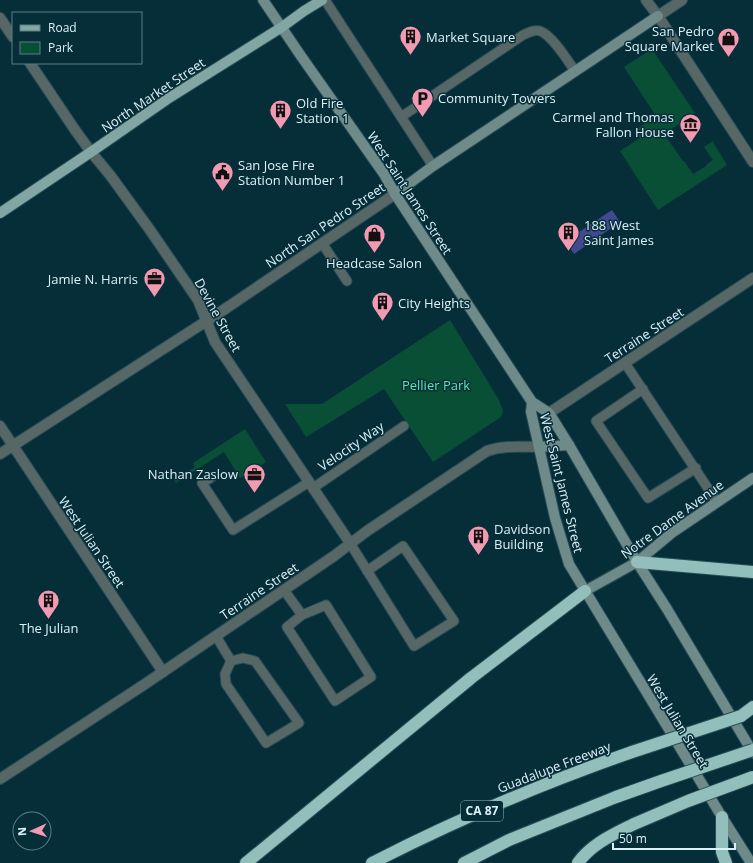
<svg xmlns="http://www.w3.org/2000/svg" width="753" height="863" font-family="'Open Sans',sans-serif">
<style>
.green{fill:#094f36}
.water{fill:#434991}
.lines{fill:none;stroke-linecap:round;stroke-linejoin:round}
.lane-casing{stroke:#284d57;stroke-width:11}
.street-casing{stroke:#284d57;stroke-width:12}
.secondary-casing{stroke:#284d57;stroke-width:12}
.primary-casing{stroke:#284d57;stroke-width:12}
.highway-casing{stroke:#284d57;stroke-width:14}
.lane{stroke:#566766;stroke-width:9}
.street{stroke:#566766;stroke-width:10}
.secondary{stroke:#6f8b89;stroke-width:10}
.primary{stroke:#81a6a3;stroke-width:10}
.highway{stroke:#92bebb;stroke-width:12}
.highway-bridge-casing{stroke:#284d57;stroke-width:14;stroke-linecap:butt}
.highway-bridge{stroke:#92bebb;stroke-width:12}
.labels{text-anchor:middle;stroke-width:3;stroke-linejoin:round;paint-order:stroke}
.shield{fill:#062e39;stroke:#9cb6be;stroke-width:1}
.shield-label{font-size:12px;font-weight:bold;fill:#dcf0f7}
.poi-label{font-size:13px;fill:#dcf0f7;stroke:#062e39;text-anchor:start}
.street-label{font-size:13px;fill:#dcf0f7;stroke:#062e39}
.park-label{font-size:13px;fill:#5de7ae;stroke:#062e39}
</style>
<rect width="100%" height="100%" fill="#062e39"/>
<g class="green">
<path d="M652,49l43,64 -31,21 19,27h1l9,13 13,-8v-1l7,-5 -9,-13 9,-6 1,3 13,21 -69,45 -38,-59 20,-13 -5,-8 21,-14 -32,-49z"/>
<path d="M450,320l49,80 4,11 -2,6 -68,45 -49,-73 -78,48 -21,-33h37z"/>
<path d="M245,429l21,33 -26,16 -16,-26 -48,31 -2,-3 21,-13 -2,-4z"/>
</g>
<path class="water" d="M612,210l8,12 -46,32 -12,-18 8,-6 6,4z"/>
<g class="lines">
<defs>
<g id="lane">
<path d="M325,0l108,166"/>
<path d="M401,117l122,-82c5,-2 11,-6 17,-4 12,4 28,30 35,40"/>
<path d="M322,243l25,38"/>
<path d="M625,363l92,139"/>
<path d="M643,389l-47,32 52,77 48,-30"/>
<path d="M212,477l-10,6 31,47 76,-48"/>
<path d="M313,488l91,-62"/>
<path d="M350,543l64,103 40,-25 -51,-75 -36,25"/>
<path d="M284,590l18,25 -15,12 48,74 36,-24 -45,-72 -24,10"/>
<path d="M216,636l15,25 -6,13 1,10 40,59 33,-20 -44,-62 -12,-3 -12,3"/>
</g>
<g id="street">
<path d="M646,0l12,16 95,146"/>
<path d="M658,16l24,-16"/>
<path d="M0,18l13,19"/>
<path d="M30,63l45,67 16,22 19,23 40,55 48,70 17,42 135,201"/>
<path d="M549,413l204,-135"/>
<path d="M0,426l163,246"/>
<path d="M0,454l222,-143 173,-117"/>
<path d="M0,779l145,-95 189,-128 33,-25 120,-80c17,-6 35,-4 52,-4"/>
</g>
<g id="secondary">
<path d="M263,0l38,56 83,118 11,20 137,208 17,11 20,32 68,117 30,47 86,144"/>
<path d="M395,194l38,-28 225,-150"/>
<path d="M532,402l-1,10 24,106 14,46 153,253 29,46"/>
<path d="M539,447l30,-2"/>
<path d="M585,591l52,-29 36,-30 80,-54"/>
</g>
<path id="primary" d="M0,213l91,-61 78,-54 113,-71 22,-16 18,-11"/>
<g id="highway">
<path d="M637,562l116,10"/>
<path d="M741,716l12,-9"/>
<path d="M722,817v35l4,11"/>
<path d="M246,863l225,-185 114,-87"/>
<path d="M372,863c84,-43 171,-80 260,-111"/>
<path d="M464,863l45,-23 107,-43"/>
<path d="M578,863c13,-19 36,-29 56,-39"/>
</g>
</defs>
<use href="#lane" class="lane-casing"/>
<use href="#street" class="street-casing"/>
<use href="#secondary" class="secondary-casing"/>
<use href="#primary" class="primary-casing"/>
<use href="#highway" class="highway-casing"/>
<use href="#lane" class="lane"/>
<use href="#street" class="street"/>
<use href="#secondary" class="secondary"/>
<use href="#primary" class="primary"/>
<use href="#highway" class="highway"/>
<defs>
<g id="highway-bridge">
<path d="M632,752l109,-36"/>
<path d="M616,797l45,-16 92,-31"/>
<path d="M634,824l54,-23 65,-24"/>
</g>
</defs>
<use href="#highway-bridge" class="highway-bridge-casing"/>
<use href="#highway-bridge" class="highway-bridge"/>
</g>
<defs>
<symbol id="building-pin" viewBox="-11 -11 22 30"><path d="M0 17L-7.5 6A9.5 9.5 0 1 1 7.5 6Z" fill="#f19ab2" stroke="#062e39"/><path d="M-4-6H4V6H1V3H-1V6H-4ZM-2.5-4.3h1.7v1.8h-1.7ZM.8-4.3h1.7v1.8H.8ZM-2.5-1h1.7V.8h-1.7ZM.8-1h1.7V.8H.8Z" fill="#111"/></symbol>
<symbol id="shop-pin" viewBox="-11 -11 22 30"><path d="M0 17L-7.5 6A9.5 9.5 0 1 1 7.5 6Z" fill="#f19ab2" stroke="#062e39"/><path d="M-5-2.5h2.3a2.7 3.5 0 0 1 5.4 0H5L5.5 6h-11ZM-1.5-2.5h3a1.5 2.3 0 0 0-3 0Z" fill="#111"/></symbol>
<symbol id="parking-pin" viewBox="-11 -11 22 30"><path d="M0 17L-7.5 6A9.5 9.5 0 1 1 7.5 6Z" fill="#f19ab2" stroke="#062e39"/><path d="M-3.5-5.5H1a3.5 3.5 0 0 1 0 7H-1V5.5H-3.5ZM-1-3.4V-.6H.8a1.4 1.4 0 0 0 0-2.8Z" fill="#111"/></symbol>
<symbol id="museum-pin" viewBox="-11 -11 22 30"><path d="M0 17L-7.5 6A9.5 9.5 0 1 1 7.5 6Z" fill="#f19ab2" stroke="#062e39"/><path d="M0-6L6-3V-2H-6V-3ZM-5-1h2V3h-2ZM-1-1h2V3h-2ZM3-1h2V3H3ZM-6 4H6V6H-6Z" fill="#111"/></symbol>
<symbol id="civic-pin" viewBox="-11 -11 22 30"><path d="M0 17L-7.5 6A9.5 9.5 0 1 1 7.5 6Z" fill="#f19ab2" stroke="#062e39"/><path d="M-.6-6.5H3V-4.5H.6V-3L4-1V1h2V6H-6V1h2V-1L-.6-3ZM-1.2 2.5V6h2.4V2.5Z" fill="#111"/></symbol>
<symbol id="office-pin" viewBox="-11 -11 22 30"><path d="M0 17L-7.5 6A9.5 9.5 0 1 1 7.5 6Z" fill="#f19ab2" stroke="#062e39"/><path d="M-6-3h4V-5.5h4V-3h4V5H-6ZM-1-4.5V-3h2v-1.5ZM-6 0V1H6V0Z" fill="#111"/></symbol>
</defs>
<g fill-rule="evenodd">
<use href="#building-pin" x="398" y="24" width="25" height="34"/>
<use href="#shop-pin" x="716" y="26" width="25" height="34"/>
<use href="#parking-pin" x="410" y="86" width="25" height="34"/>
<use href="#building-pin" x="268" y="98" width="25" height="34"/>
<use href="#museum-pin" x="678" y="112" width="25" height="34"/>
<use href="#civic-pin" x="210" y="160" width="25" height="34"/>
<use href="#building-pin" x="556" y="220" width="25" height="34"/>
<use href="#shop-pin" x="362" y="222" width="25" height="34"/>
<use href="#office-pin" x="142" y="266" width="25" height="34"/>
<use href="#building-pin" x="370" y="290" width="25" height="34"/>
<use href="#office-pin" x="242" y="462" width="25" height="34"/>
<use href="#building-pin" x="466" y="524" width="25" height="34"/>
<use href="#building-pin" x="36" y="588" width="25" height="34"/>
</g>
<g class="labels">
<rect class="shield" x="461" y="801" width="42" height="20" rx="3"/>
<g class="shield-label">
<text x="482" y="815">CA 87</text>
</g>
<g class="poi-label">
<text x="714" y="36" text-anchor="end">San Pedro<tspan x="714" dy="15">Square Market</tspan></text>
<text x="426" y="42">Market Square</text>
<text x="438" y="103">Community Towers</text>
<text x="296" y="108">Old Fire<tspan x="296" dy="15">Station 1</tspan></text>
<text x="674" y="122" text-anchor="end">Carmel and Thomas<tspan x="674" dy="15">Fallon House</tspan></text>
<text x="238" y="170">San Jose Fire<tspan x="238" dy="15">Station Number 1</tspan></text>
<text x="584" y="230">188 West<tspan x="584" dy="15">Saint James</tspan></text>
<text x="374" y="268" text-anchor="middle">Headcase Salon</text>
<text x="138" y="284" text-anchor="end">Jamie N. Harris</text>
<text x="398" y="308">City Heights</text>
<text x="238" y="479" text-anchor="end">Nathan Zaslow</text>
<text x="494" y="534">Davidson<tspan x="494" dy="15">Building</tspan></text>
<text x="49" y="633" text-anchor="middle">The Julian</text>
</g>
<g class="street-label">
<text transform="translate(153 95) rotate(-34)" y="5">North Market Street</text>
<text transform="translate(410 193) rotate(57)" y="5">West Saint James Street</text>
<text transform="translate(325 225) rotate(-34)" y="5">North San Pedro Street</text>
<text transform="translate(218 315) rotate(61)" y="5">Devine Street</text>
<text transform="translate(644 335) rotate(-33)" y="5">Terraine Street</text>
<text transform="translate(351 446) rotate(-34)" y="5">Velocity Way</text>
<text transform="translate(562 483) rotate(76)" y="5">West Saint James Street</text>
<text transform="translate(672 519) rotate(-36)" y="5">Notre Dame Avenue</text>
<text transform="translate(92 542) rotate(56)" y="5">West Julian Street</text>
<text transform="translate(259 591) rotate(-34)" y="5">Terraine Street</text>
<text transform="translate(678 721) rotate(59)" y="5">West Julian Street</text>
<text transform="translate(554 767) rotate(-21)" y="5">Guadalupe Freeway</text>
</g>
<g class="park-label">
<text x="436" y="390">Pellier Park</text>
</g>
</g>
<rect x="12" y="12" width="130" height="52" fill="#062e39" stroke="#5c7c85"/>
<rect x="20" y="25" width="20" height="6" fill="#81a6a3" stroke="#5c7c85"/>
<text x="48" y="32" font-size="12" fill="#dcf0f7">Road</text>
<rect x="20" y="42" width="20" height="12" fill="#094f36" stroke="#5c7c85"/>
<text x="48" y="52" font-size="12" fill="#dcf0f7">Park</text>
<g transform="translate(32 831) rotate(267)"><circle r="19" fill="#062e39" stroke="#5c7c85"/>
<path d="M0-3L7 15L0 10L-7 15Z" fill="#f19ab2"/>
<text y="-6" font-size="11" font-weight="bold" text-anchor="middle" fill="#dcf0f7">N</text>
</g>
<path d="M613 843v6h122v-6" fill="none" stroke="#dcf0f7" stroke-width="2"/>
<text x="619" y="843" font-size="12" fill="#dcf0f7" stroke="#062e39" stroke-width="3" paint-order="stroke">50 m</text>
</svg>
